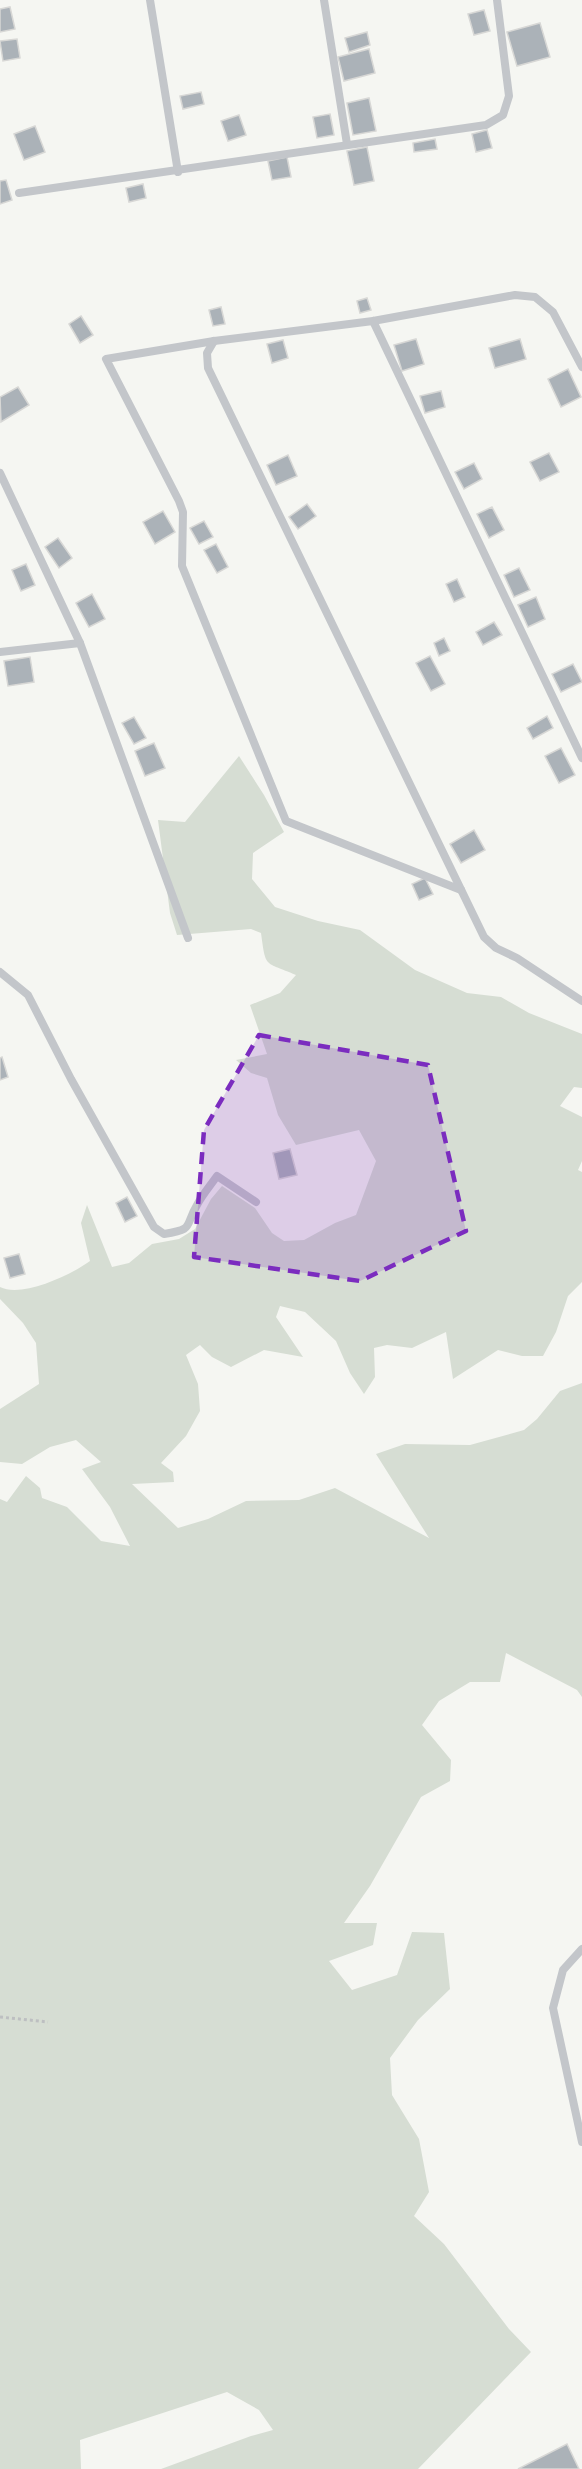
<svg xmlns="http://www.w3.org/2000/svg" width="582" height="2469" font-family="'PT Sans',sans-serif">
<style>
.green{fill:#d6ddd3}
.building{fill:#abb2b8;stroke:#d7d7d5;stroke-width:1.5}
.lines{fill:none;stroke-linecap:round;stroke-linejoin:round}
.path{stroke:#bdbfc1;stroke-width:3;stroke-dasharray:3 3;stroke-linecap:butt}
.service{stroke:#c3c6ca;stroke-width:8}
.marked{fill:#7b2cbf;fill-opacity:0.2;stroke:#7b2cbf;stroke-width:4.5;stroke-dasharray:12 8;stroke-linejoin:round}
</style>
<rect width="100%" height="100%" fill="#f5f6f2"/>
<path class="green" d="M239,756l25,39 20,37 -31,21 -1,26 23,28 43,14 42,9 55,40 52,23 34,4 28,16 53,21v54l-8,-1 -14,19 22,11v44l-4,9 4,2v110l-14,14 -12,36 -13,24h-21l-24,-6 -45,29 -7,-47 -34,16 -25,-3 -13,3 1,29 -11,17 -14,-21 -14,-32 -31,-29 -25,-6 -4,11 27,40 -39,-7 -33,17 -19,-10 -12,-12 -14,10 12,29 2,27 -14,25 -25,27 12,9 1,10 -42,2 46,44 30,-9 38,-18 53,-1 36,-12 94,50 -53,-84 29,-10 65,1 54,-15 13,-11 23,-28 22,-8v314l-5,-7 -71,-37 -6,29h-30l-31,19 -17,24 29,35 -1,21 -29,16 -51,89 -26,37h33l-4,22 -44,16 23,29 45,-15 15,-43 32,1 6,56 -32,31 -28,38 2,37 27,44 10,53 -15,24 30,28 65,85 22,23 -113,117h-257l90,-33 22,-6 -14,-20 -32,-18 -147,48 1,29h-81v-970l7,3 19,-26 14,12 2,10 25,9 34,34 29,5 -20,-39 -28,-38 19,-7 -25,-22 -26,7 -28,17 -22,-2v-53l39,-25 -3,-41 -13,-20 -23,-24v-12c22,11 71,-12 90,-26l-9,-38 6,-18 25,62 17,-4 23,-19 27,-5 16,-10 16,-30 11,-13 33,22 17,25 12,8 20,-1 31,-17 21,-8 20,-54 -17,-31 -63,15 -18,-30 -11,-37 -16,-5 -15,-13 31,-6 -17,-49 30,-12 16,-18c-32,-14 -30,-6 -35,-42l-10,-4 -74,6 -7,-22 -12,-93 27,2z"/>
<g class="building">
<path d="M10,7l5,22 -15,3v-23z"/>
<path d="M484,10l6,21 -16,4 -6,-21z"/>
<path d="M540,23l10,34 -33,9 -10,-34z"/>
<path d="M367,32l3,13 -21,7 -4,-14z"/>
<path d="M17,39l3,19 -17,3 -3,-20z"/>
<path d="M369,49l6,24 -31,8 -6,-24z"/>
<path d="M201,92l3,12 -21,5 -3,-13z"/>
<path d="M369,98l7,33 -23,4 -6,-32z"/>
<path d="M330,114l4,21 -17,3 -4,-21z"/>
<path d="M239,115l7,20 -18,6 -7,-20z"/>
<path d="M35,126l10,26 -21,8 -10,-26z"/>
<path d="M487,130l5,18 -16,4 -4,-18z"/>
<path d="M435,139l2,10 -23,3 -1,-9z"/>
<path d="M367,147l7,34 -20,4 -7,-34z"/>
<path d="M287,157l4,20 -19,3 -4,-19z"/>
<path d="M6,180l6,20 -12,4v-23z"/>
<path d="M143,184l3,14 -17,4 -3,-14z"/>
<path d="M367,298l4,12 -11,3 -3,-12z"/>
<path d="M221,307l4,17 -12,2 -4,-16z"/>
<path d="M81,316l12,19 -13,8 -11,-19z"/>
<path d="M416,339l8,25 -22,7 -8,-26z"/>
<path d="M520,339l6,20 -31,9 -6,-20z"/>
<path d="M283,340l5,18 -16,5 -5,-19z"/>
<path d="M568,369l13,28 -20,10 -13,-28z"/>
<path d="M18,387l11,18 -28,17 -1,-25z"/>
<path d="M441,391l4,16 -20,6 -5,-17z"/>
<path d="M549,453l10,19 -19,9 -10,-19z"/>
<path d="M288,455l9,21 -21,9 -9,-20z"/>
<path d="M474,463l8,16 -18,10 -9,-17z"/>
<path d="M307,504l9,12 -18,13 -9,-12z"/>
<path d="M492,507l12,23 -15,8 -12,-24z"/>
<path d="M163,511l12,21 -20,12 -12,-22z"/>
<path d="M204,521l9,16 -14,7 -9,-16z"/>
<path d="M58,538l14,20 -13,10 -14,-21z"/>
<path d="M216,544l12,23 -11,6 -13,-23z"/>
<path d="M26,564l9,21 -14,6 -9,-21z"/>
<path d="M519,568l11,22 -16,7 -10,-22z"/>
<path d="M457,579l8,18 -11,5 -8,-18z"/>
<path d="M92,594l13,25 -16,8 -13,-24z"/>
<path d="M536,597l9,22 -17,8 -10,-22z"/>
<path d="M494,622l8,13 -19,10 -7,-13z"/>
<path d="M444,638l6,13 -11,5 -5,-13z"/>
<path d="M430,656l15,28 -14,7 -15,-28z"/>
<path d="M30,657l4,25 -26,4 -4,-25z"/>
<path d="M573,664l9,18 -21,10 -9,-18z"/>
<path d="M547,716l6,12 -20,11 -6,-11z"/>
<path d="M134,717l12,21 -12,6 -12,-21z"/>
<path d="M154,743l11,25 -20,8 -10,-25z"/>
<path d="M561,748l14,27 -16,8 -14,-27z"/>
<path d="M474,830l11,20 -24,13 -11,-19z"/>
<path d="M425,878l8,16 -14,6 -7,-16z"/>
<path d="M2,1057l6,20 -8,3v-22z"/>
<path d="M290,1149l7,26 -18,4 -6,-26z"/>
<path d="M127,1197l10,19 -12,6 -9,-19z"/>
<path d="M19,1254l6,20 -15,4 -6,-20z"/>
<path d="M567,2444l12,25h-61z"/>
</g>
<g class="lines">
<path class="path" d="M0,2017l48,5"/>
<g class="service">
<path d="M150,0l28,172"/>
<path d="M324,0l23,144"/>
<path d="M19,193l467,-68 17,-10 6,-19 -12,-96"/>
<path d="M373,321l209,437"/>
<path d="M214,341l-7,12 1,15 276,569 12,11 21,10 65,43"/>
<path d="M0,473l80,170 108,295"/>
<path d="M0,652l80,-9"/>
<path d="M461,890l-175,-69 -104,-255 1,-54 -4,-11 -73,-142 108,-18 159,-20 142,-26 20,2 18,15 29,55"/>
<path d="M0,972l28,23 43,84 83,148 10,7c31,-5 20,-7 33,-29 5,-10 13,-19 20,-29l39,26"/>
<path d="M582,1949l-19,21 -10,38 29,134"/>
</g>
</g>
<path class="marked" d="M259,1035l169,30 38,166 -106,50 -166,-24 10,-127z"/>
</svg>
